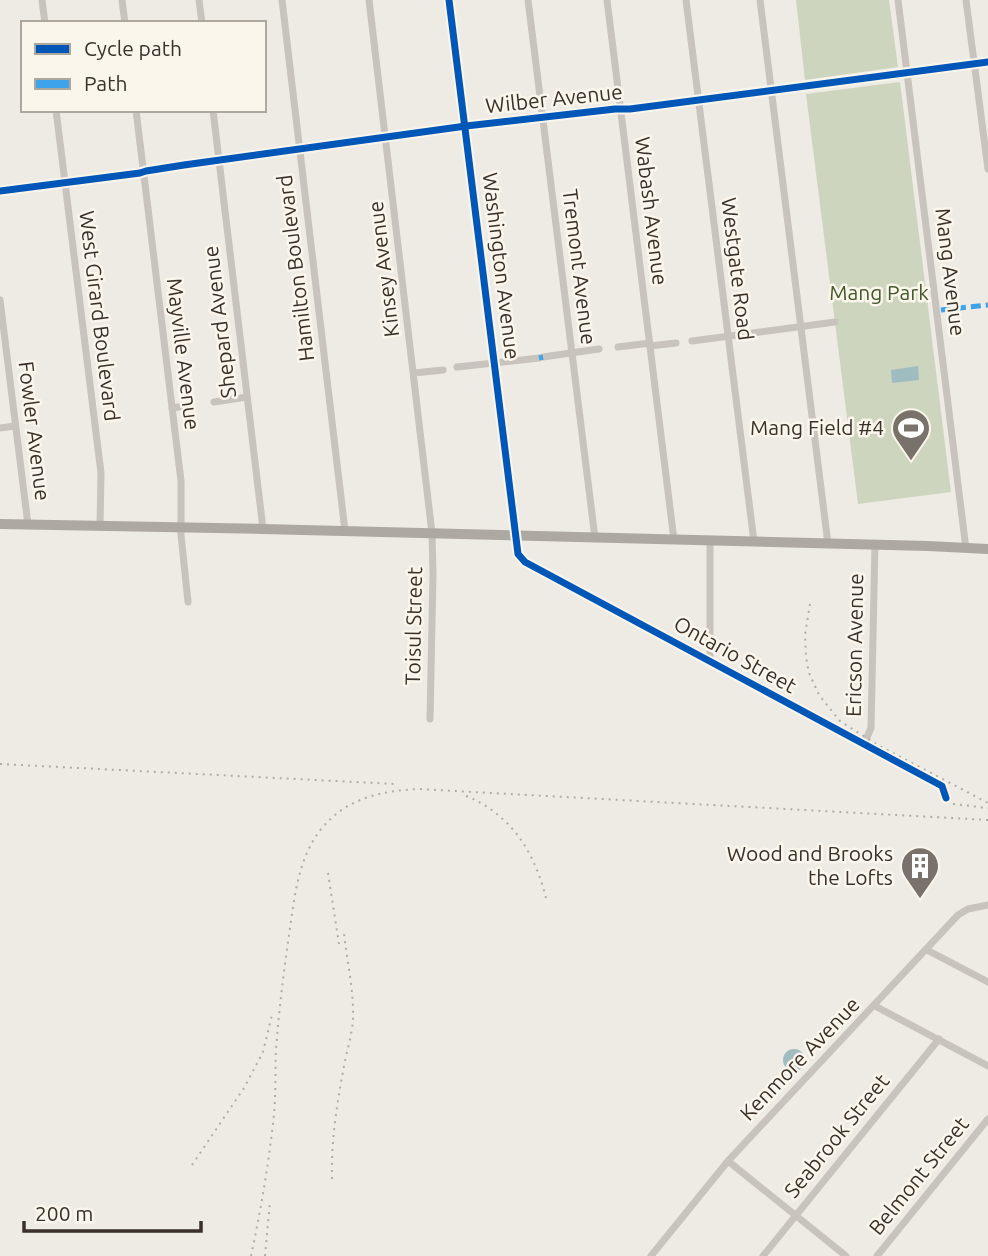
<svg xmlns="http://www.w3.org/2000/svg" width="988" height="1256" font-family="Ubuntu,sans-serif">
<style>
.green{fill:#cdd5be}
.water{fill:#9fbcc0}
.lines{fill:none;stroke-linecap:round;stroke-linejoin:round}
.minor{stroke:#c8c3bc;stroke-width:7}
.major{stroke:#ada8a1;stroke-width:10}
.rail{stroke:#b0aca7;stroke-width:2;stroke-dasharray:2 5;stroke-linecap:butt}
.quiet{stroke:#3fa3eb;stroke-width:5;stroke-dasharray:10 5;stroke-linecap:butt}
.cycleway-casing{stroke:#fbf6ec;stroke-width:11}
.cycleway{stroke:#0057b8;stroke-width:7}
.labels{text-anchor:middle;stroke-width:5;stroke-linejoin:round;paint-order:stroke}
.street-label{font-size:21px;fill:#3a312a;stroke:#fbf6ec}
.park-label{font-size:21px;fill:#43592d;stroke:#fbf6ec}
.poi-label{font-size:21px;fill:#3a312a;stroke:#fbf6ec;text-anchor:end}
</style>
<rect width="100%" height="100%" fill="#eeebe4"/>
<g class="green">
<path d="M796,0h93l9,67 -93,13z"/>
<path d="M900,82l51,410 -93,12 -52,-410z"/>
</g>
<g class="water">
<path d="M918,366l1,14 -27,3 -1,-13z"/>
<circle cx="794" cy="1060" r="11"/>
</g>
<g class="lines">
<g class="minor">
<path d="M42,0l3,23"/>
<path d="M122,0l3,23"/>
<path d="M199,0l3,23"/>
<path d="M282,0l63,531"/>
<path d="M369,0l63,533 1,41 -3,145"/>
<path d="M449,0l69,554 7,8 417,224 4,12"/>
<path d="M528,0l67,538"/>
<path d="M607,0l67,540"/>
<path d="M686,0l68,542"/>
<path d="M760,0l68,544"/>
<path d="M898,0l68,549"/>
<path d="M966,0l22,169"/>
<path d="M56,110l45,363 -1,53"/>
<path d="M136,110l45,371v54l7,67"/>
<path d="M213,110l50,419"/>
<path d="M0,191l140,-18 6,-2 38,-6 282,-39 149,-17h15l358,-47"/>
<path d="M0,300l28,225"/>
<path d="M692,341l143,-19"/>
<path d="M650,346l26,-3"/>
<path d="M618,347l32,-4"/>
<path d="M543,357l56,-8"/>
<path d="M457,367l82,-9"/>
<path d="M414,373l29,-3"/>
<path d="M214,402l33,-5"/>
<path d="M172,408l14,-2"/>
<path d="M0,428l15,-2"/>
<path d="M710,661v-120"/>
<path d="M864,744l7,-16 4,-183"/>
<path d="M927,950l61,32"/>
<path d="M875,1006l113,60"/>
<path d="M728,1161l118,95"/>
<path d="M651,1256l77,-95 230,-246 10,-6 20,-4"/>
<path d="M763,1256l176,-217"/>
<path d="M877,1256l111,-137"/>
</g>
<path class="major" d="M0,524l263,5 665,17 60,3"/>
<g class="rail">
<path d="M810,604l-5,31 1,22 3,16 10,22 21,26 36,23 112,59"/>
<path d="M0,764l395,20"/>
<path d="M466,796c47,19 70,59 81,106"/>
<path d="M953,804l35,4"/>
<path d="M328,873l11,71"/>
<path d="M192,1165l52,-77 19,-36 9,-37"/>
<path d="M332,1179c-1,-39 5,-75 12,-113 3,-16 8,-31 9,-47 1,-28 -6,-58 -9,-86"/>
<path d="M251,1256c10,-47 18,-94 23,-142 2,-21 1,-43 2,-64 3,-41 8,-81 14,-122 5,-35 9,-72 32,-100 25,-30 59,-37 96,-39l570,31"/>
<path d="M265,1256l5,-54"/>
</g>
<g class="quiet">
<path d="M941,310l47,-5"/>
<path d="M539,358l4,-1"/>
</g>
<defs>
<g id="cycleway">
<path d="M449,0l69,554 7,8 417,224 4,12"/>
<path d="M0,191l140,-18 6,-2 38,-6 282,-39 149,-17h15l358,-47"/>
</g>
</defs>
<use href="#cycleway" class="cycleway-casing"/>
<use href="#cycleway" class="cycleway"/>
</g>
<defs>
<symbol id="stadium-pin" viewBox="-11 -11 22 30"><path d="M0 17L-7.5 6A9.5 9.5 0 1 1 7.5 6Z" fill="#79726b" stroke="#fbf6ec"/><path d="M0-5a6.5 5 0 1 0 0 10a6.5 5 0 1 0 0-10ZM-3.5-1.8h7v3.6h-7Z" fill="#fff"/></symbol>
<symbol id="building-pin" viewBox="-11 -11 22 30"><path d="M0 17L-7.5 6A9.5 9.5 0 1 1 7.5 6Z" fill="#79726b" stroke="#fbf6ec"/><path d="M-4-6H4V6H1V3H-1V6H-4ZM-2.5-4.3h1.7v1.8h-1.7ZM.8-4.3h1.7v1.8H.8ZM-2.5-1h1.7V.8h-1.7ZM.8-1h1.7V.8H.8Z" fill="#fff"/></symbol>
</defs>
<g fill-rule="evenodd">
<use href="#stadium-pin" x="889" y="406" width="44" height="60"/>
<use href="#building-pin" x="898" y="844" width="44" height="60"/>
</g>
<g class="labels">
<g class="street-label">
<text transform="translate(554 99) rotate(-6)" y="7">Wilber Avenue</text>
<text transform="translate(651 211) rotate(83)" y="7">Wabash Avenue</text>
<text transform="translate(501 266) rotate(83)" y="7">Washington Avenue</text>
<text transform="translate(579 267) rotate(83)" y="7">Tremont Avenue</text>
<text transform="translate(296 268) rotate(-97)" y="7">Hamilton Boulevard</text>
<text transform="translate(384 269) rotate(-97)" y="7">Kinsey Avenue</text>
<text transform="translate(737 269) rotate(83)" y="7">Westgate Road</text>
<text transform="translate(950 272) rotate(83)" y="7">Mang Avenue</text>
<text transform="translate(99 316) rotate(83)" y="7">West Girard Boulevard</text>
<text transform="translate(220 322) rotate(-97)" y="7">Shepard Avenue</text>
<text transform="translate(183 354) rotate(83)" y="7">Mayville Avenue</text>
<text transform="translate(34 431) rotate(83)" y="7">Fowler Avenue</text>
<text transform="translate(414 626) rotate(-89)" y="7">Toisul Street</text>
<text transform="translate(855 645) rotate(-89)" y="7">Ericson Avenue</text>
<text transform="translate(735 655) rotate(29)" y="7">Ontario Street</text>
<text transform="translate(800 1059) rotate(-46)" y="7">Kenmore Avenue</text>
<text transform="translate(837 1136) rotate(-51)" y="7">Seabrook Street</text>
<text transform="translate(919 1176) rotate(-51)" y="7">Belmont Street</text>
</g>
<g class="park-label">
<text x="879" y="300">Mang Park</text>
</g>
<g class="poi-label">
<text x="884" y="435">Mang Field #4</text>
<text x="893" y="861">Wood and Brooks<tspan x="893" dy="24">the Lofts</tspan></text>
</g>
</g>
<rect x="21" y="21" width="245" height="91" fill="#fbf6ec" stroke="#aea79e" stroke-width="2"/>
<rect x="35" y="44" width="35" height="10" fill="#0057b8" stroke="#aea79e" stroke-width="2"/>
<text x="84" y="56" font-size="21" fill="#3a312a">Cycle path</text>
<rect x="35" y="79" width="35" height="10" fill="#3fa3eb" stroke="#aea79e" stroke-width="2"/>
<text x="84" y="91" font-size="21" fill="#3a312a">Path</text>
<path d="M24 1221v10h177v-10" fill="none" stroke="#3a312a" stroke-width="3.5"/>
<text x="35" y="1221" font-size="21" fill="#3a312a" stroke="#fbf6ec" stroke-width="5" paint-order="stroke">200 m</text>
</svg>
